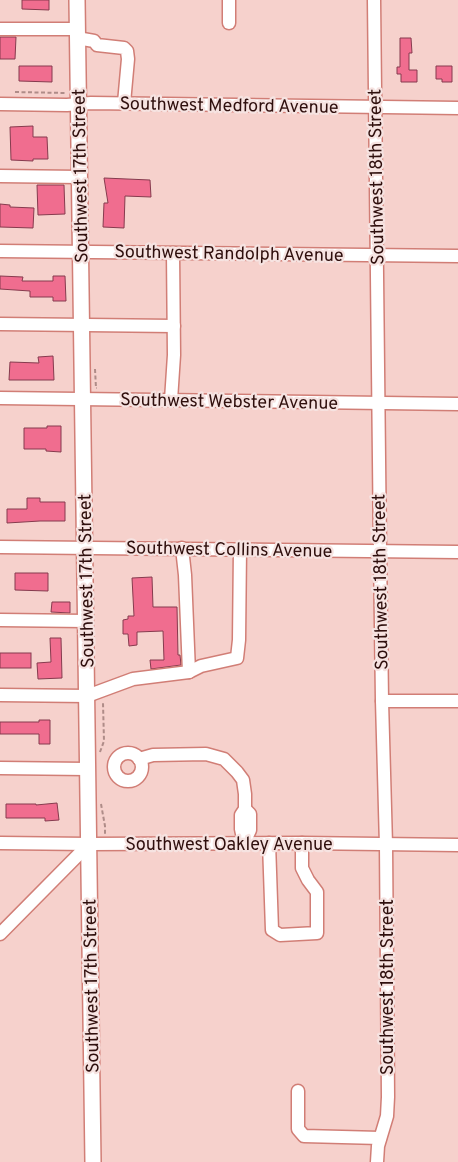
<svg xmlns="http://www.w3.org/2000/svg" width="458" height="1162" font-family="Overpass,sans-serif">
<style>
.building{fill:#f06d8f;stroke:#863b4e}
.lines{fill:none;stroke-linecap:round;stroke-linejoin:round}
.minor-casing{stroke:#d17e76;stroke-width:15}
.major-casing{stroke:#d17e76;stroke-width:18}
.path{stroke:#af8c88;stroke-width:2;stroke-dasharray:4 2.5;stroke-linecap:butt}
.minor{stroke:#fff;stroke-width:12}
.major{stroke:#fff;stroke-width:15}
.labels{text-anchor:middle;stroke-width:4.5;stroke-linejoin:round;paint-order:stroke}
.street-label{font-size:18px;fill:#2f0f0d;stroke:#f6e3e1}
</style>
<rect width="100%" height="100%" fill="#f6d1cc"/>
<g class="building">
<path d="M22,0h27v10l-27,-1z"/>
<path d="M0,37h16l-1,22h-15z"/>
<path d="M400,38h11l1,15h-3v17h8v12h-16v-8h-4v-7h3z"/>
<path d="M19,66h33v16l-33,-1z"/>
<path d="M436,66h16v16h-10v-3h-6z"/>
<path d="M33,126v11h14l1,22h-15v2l-22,-1 -1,-33z"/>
<path d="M104,178l46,2 1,17 -26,-1 -1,32 -21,-1 1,-24h4z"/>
<path d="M37,185h27l1,29 -27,1z"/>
<path d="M0,204l10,1v2l24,1 -1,20 -33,-1z"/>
<path d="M0,276l23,1 -1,4h31v-5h12l1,25h-13v-4h-23v-6l-30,-2z"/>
<path d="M53,356l1,24h-45l1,-18 29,1 -1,-6z"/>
<path d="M47,426h14v26l-15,-1v-2h-22v-21h23z"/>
<path d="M27,498h13v4h25v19h-25l-33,2v-14h20z"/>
<path d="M15,573h33v18l-33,-1z"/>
<path d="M152,577l1,30h24l1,48h2l1,10 -30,4 -1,-9h14l-1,-29 -26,1v13l-8,1 -1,-12h-5v-14l5,-1v-3h6l-2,-38z"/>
<path d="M52,602h18v11l-19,-1z"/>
<path d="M50,638h11l1,40 -24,1 -1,-16 14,-1z"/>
<rect x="0" y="653" width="31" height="15"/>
<path d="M39,720h11v24h-11v-10h-39v-12h39z"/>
<path d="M57,803l2,17 -14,1v-3h-39v-14h30v1z"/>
</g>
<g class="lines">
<defs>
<g id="minor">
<path d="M374,0l6,551 2,150 4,144 2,252 -1,19 -9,30 -1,16"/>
<path d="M229,23v-23"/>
<path d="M0,29h77"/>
<path d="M77,38l17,3 3,4 27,3 3,3 1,8 -4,44"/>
<path d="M0,104l67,1 24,-2 367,5"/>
<path d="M0,176l80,1"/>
<path d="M0,251l458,5"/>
<path d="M0,324l174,2"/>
<path d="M0,398l458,6"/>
<path d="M171,400l3,-45 -1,-102"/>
<path d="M0,547l458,5"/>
<path d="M0,620l86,1"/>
<path d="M189,672l12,-6 36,-8 2,-18 1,-91"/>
<path d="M0,695l87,1 46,-17 56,-7 -4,-97 -3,-27"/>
<path d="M382,701h76"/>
<circle cx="128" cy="767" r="14"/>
<path d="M139,759l14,-4 53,-1 18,5 13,13 6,8 2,14v15l-4,6v14l3,14"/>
<path d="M0,768l87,1"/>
<path d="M0,843l89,1 213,-1 156,2"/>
<path d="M244,843l6,-13v-16l-5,-5"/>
<path d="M269,843l3,87 8,5 37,-2v-41l-9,-12 -6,-12v-25"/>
<path d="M0,934l89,-90"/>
<path d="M298,1091v38l6,7 76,2"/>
</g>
<path id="major" d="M77,0l16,1162"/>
</defs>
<use href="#minor" class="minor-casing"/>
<use href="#major" class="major-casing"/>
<g class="path">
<path d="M15,92l50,1"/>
<path d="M95,369l1,19h1"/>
<path d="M100,752l4,-11 -1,-38"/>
<path d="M101,804l4,22v8"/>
</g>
<use href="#minor" class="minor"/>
<use href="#major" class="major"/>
</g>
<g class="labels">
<g class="street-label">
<text transform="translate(229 105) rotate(1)" y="6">Southwest Medford Avenue</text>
<text transform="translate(80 176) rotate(-91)" y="6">Southwest 17th Street</text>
<text transform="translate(376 177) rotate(-91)" y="6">Southwest 18th Street</text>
<text transform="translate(229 253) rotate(1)" y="6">Southwest Randolph Avenue</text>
<text transform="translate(229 401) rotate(1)" y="6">Southwest Webster Avenue</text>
<text transform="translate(229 549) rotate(1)" y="6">Southwest Collins Avenue</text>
<text transform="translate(86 581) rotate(-91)" y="6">Southwest 17th Street</text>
<text transform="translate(380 582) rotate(-91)" y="6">Southwest 18th Street</text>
<text x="229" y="850">Southwest Oakley Avenue</text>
<text transform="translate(91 986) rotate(-91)" y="6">Southwest 17th Street</text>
<text transform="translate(387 987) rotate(-90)" y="6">Southwest 18th Street</text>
</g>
</g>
</svg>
